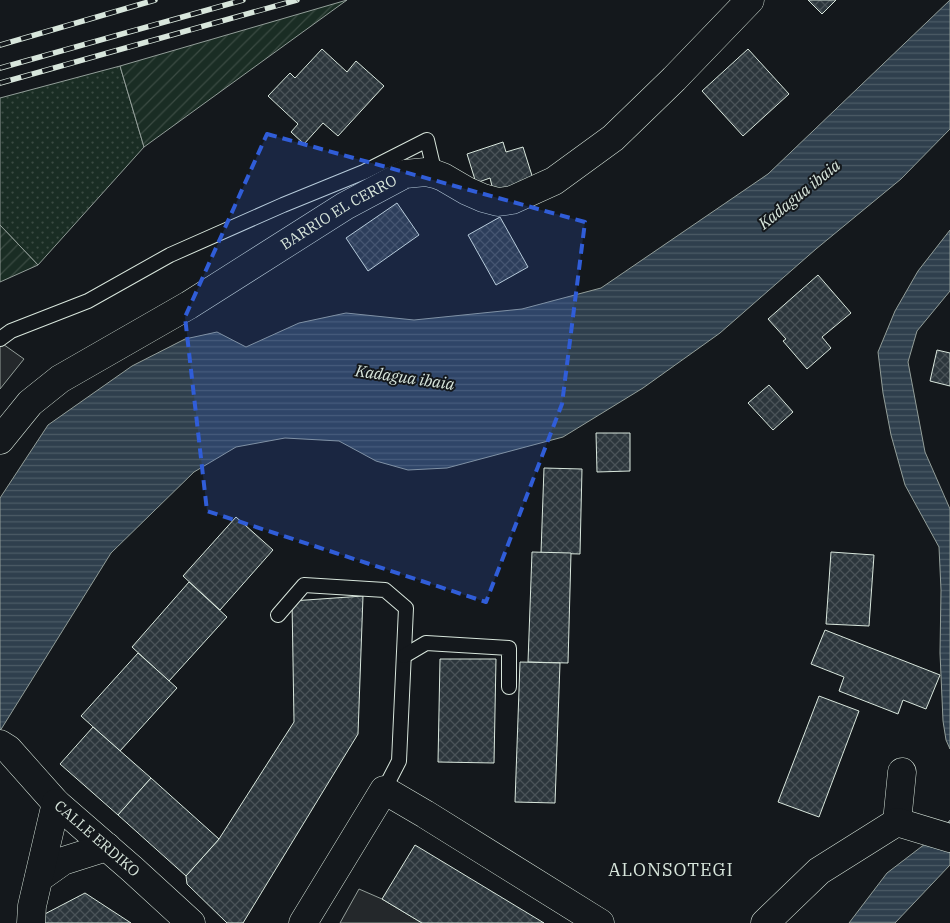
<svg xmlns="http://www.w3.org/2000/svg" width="950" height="923" font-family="'IBM Plex Serif',serif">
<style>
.grass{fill:url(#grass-dots);stroke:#939e99}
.garden{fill:url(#garden-furrows);stroke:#939e99}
.parking{fill:#24282b;stroke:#939e99}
.water{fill:url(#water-rules);stroke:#939e99}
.building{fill:url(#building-cross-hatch);stroke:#d8e6dc}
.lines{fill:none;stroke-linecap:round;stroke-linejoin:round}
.lane-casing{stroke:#d8e6dc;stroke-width:16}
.street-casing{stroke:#d8e6dc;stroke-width:29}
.lane{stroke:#14181c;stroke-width:14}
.street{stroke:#14181c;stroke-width:28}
.rail-casing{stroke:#d8e6dc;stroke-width:5.5}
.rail{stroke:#14181c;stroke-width:4;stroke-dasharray:11;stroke-linecap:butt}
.marked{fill:#305dd8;fill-opacity:0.2;stroke:#305dd8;stroke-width:4;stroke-dasharray:10 6;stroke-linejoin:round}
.labels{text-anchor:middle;stroke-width:4;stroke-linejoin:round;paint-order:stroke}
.street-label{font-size:15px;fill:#d8e6dc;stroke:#14181c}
.water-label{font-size:16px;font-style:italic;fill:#d8e6dc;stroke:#14181c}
.quarter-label{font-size:18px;letter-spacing:1px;fill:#d8e6dc;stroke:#14181c}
</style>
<defs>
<pattern id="grass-dots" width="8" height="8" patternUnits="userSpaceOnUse" patternTransform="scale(1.25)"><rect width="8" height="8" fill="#1a2d24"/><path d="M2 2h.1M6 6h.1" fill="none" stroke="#3b4b43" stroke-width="1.8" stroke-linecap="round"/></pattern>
<pattern id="garden-furrows" width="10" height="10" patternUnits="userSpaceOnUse" patternTransform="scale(1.25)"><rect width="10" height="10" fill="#1a2d24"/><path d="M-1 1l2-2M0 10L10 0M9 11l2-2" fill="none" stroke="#3b4b43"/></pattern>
<pattern id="water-rules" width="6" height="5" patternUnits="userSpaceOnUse" patternTransform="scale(1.25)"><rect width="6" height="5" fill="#2f3f4d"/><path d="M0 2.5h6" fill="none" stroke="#4c5b66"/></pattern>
<pattern id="building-cross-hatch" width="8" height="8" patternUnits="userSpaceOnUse" patternTransform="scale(1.25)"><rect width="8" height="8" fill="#2c363c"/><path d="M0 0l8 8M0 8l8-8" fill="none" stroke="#4a5358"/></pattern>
</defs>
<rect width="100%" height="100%" fill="#14181c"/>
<path class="grass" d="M120,66l24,81 -106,118 -38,-40v-127z"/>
<g class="garden">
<path d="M347,0l-203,147 -24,-81z"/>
<path d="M0,225l38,40 -38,17z"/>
</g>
<g class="parking">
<path d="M0,342l24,17 -24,30z"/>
<path d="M359,889l23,10 40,24h-82z"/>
</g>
<g class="water">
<path d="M950,0v129l-49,50 -85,70 -96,84 -77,55 -80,49 -116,31 -39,2 -32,-9 -37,-20 -54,-3 -49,9 -42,25 -83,81 -111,178v-233l48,-73 84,-59 53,-27 32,-7 29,15 53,-24 47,-10 68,7 108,-11 79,-21 167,-114z"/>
<path d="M950,230v61l-33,40 -9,31 17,90 25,57v240l-4,-9 -3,-19 -3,-68 1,-63 -2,-43 -34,-62 -14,-50 -8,-42 -5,-41 17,-41 23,-40z"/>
<path d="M950,820v45l-55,58h-46l38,-50 51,-39z"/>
</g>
<g class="building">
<path d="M808,0h28l-14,14z"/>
<path d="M322,49l25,23 9,-11 28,25 -46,50 -15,-13 -19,21 -13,-12 7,-8 -30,-28 22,-23 5,5z"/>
<path d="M748,49l41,45 -46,42 -41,-45z"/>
<path d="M503,142l3,10 17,-5 11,35 -40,12 -4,-16 -14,5 -9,-29z"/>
<path d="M397,203l22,32 -51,36 -22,-33z"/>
<path d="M500,217l28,50 -32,18 -28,-50z"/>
<path d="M818,275l33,38 -29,24 9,11 -24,21 -24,-28 3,-2 -18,-20z"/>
<path d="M937,350l13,3v33l-20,-5z"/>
<path d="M769,385l24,27 -20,18 -25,-27z"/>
<path d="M596,433h34v38l-33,1z"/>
<path d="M544,468l38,1 -2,85 -39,-1z"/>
<path d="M236,517l37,33 -53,60 -37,-34z"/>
<path d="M532,552l39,1 -3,110 -40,-1z"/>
<path d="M831,552l43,3 -5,71 -43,-2z"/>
<path d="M189,582l38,35 -58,64 -37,-34z"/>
<path d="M363,596l-5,138 -115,189h-16l-40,-39 -1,-8 33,-37 75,-117 -2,-121z"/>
<path d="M825,630l115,45 -14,34 -23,-9 -5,14 -59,-23 5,-14 -33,-13z"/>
<path d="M138,653l39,35 -57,63 -39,-35z"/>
<path d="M440,659h56l-2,104 -56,-1z"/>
<path d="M520,662l40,1 -5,140 -40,-1z"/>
<path d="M819,696l40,15 -40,106 -41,-15z"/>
<path d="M93,727l58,51 -33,37 -58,-51z"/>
<path d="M151,778l68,61 -33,37 -68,-61z"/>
<path d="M415,845l129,78h-122l-40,-24z"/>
<path d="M85,893l46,30h-93l1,-6z"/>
</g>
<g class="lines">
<defs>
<g id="lane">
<path d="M0,339l11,-8 77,-30 82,-46 113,-50 81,-33 63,-32 8,34"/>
<path d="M278,615l26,-30 81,5 21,18 -7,153 -15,29"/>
<path d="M404,656l22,-13 83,5v39"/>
</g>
<g id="street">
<path id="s1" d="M0,440l30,-37 30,-24 129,-74 156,-99 60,-32 21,-2 9,2 8,3 24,14 16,7 15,4 14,-2 42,-19 59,-43 61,-59 76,-79"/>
<path id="s2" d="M0,744l8,5 48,54 76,66 59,54"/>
<path d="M897,822l5,-50"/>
<path d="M39,878l24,-17 44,-14"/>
<path d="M31,923l1,-17 24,-103"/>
<path d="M303,923l81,-133 41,24 175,109"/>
<path d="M765,923l54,-52 78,-49 53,16"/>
</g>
</defs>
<use href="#lane" class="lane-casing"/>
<use href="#street" class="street-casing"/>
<use href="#lane" class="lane"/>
<use href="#street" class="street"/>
<defs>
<g id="rail">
<path d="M0,45l155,-45"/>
<path d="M0,68l243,-68"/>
<path d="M0,83l297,-83"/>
</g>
</defs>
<use href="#rail" class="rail-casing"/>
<use href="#rail" class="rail"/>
</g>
<path class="marked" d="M267,134l318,88 -23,182 -76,198 -279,-91 -22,-194z"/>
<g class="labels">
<g class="street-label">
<text dy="5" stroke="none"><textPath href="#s1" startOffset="411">BARRIO EL CERRO</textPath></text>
<text dy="5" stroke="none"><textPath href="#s2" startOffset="136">CALLE ERDIKO</textPath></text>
</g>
<g class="water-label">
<text transform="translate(799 194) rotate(-39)" y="6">Kadagua ibaia</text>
<text transform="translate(405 377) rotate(8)" y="6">Kadagua ibaia</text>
</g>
<g class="quarter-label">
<text x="671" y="876">ALONSOTEGI</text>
</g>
</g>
</svg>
